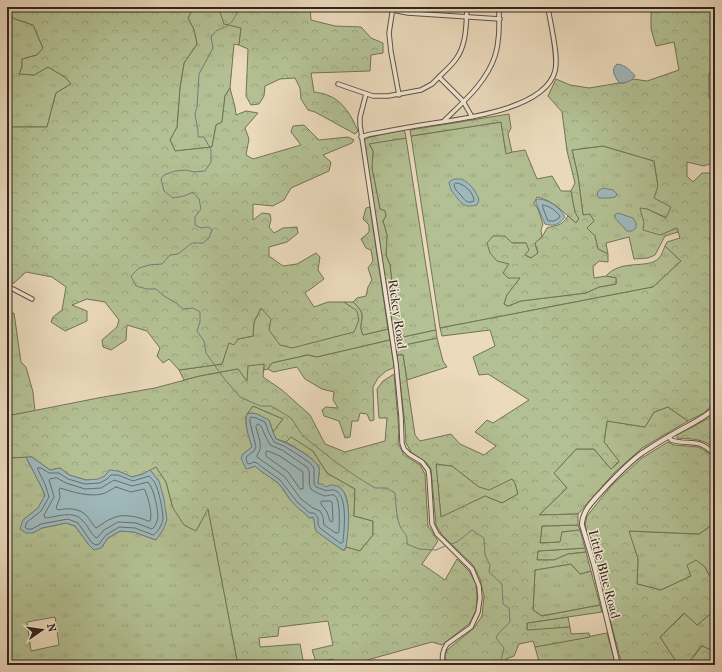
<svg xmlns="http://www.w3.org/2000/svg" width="722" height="672" font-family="'IM FELL French Canon',serif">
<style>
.grass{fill:url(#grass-tufts);stroke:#727358;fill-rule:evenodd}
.forest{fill:url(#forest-crowns);stroke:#727358;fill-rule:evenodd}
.water{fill:#9eb8bb;stroke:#727e7c}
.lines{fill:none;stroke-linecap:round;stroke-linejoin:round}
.shore{stroke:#676f6c;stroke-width:1}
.stream{stroke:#727e7c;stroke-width:1}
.minor-casing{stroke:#5f5346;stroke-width:5.5}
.tertiary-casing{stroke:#5f5346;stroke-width:6}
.minor{stroke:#f2e7d3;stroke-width:3.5}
.tertiary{stroke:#f2e7d3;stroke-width:4}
.labels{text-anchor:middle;stroke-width:3;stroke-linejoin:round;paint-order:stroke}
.street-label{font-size:13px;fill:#30261e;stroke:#f2e7d3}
</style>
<defs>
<pattern id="grass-tufts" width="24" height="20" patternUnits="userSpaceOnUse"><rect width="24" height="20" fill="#b3c093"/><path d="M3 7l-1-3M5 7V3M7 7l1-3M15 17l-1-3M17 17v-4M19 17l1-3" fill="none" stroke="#9aa57e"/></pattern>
<pattern id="forest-crowns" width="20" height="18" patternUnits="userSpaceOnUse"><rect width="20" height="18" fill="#b3c093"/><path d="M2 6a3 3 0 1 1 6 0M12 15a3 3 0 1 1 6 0" fill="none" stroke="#9aa57e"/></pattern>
</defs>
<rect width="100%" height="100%" fill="#ebdabc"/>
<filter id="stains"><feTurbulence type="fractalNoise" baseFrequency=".005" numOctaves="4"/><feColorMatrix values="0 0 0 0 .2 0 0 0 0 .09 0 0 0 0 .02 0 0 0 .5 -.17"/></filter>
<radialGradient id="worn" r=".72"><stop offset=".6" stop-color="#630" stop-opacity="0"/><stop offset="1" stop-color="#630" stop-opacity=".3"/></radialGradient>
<g class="grass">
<path d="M194,7h26v5l21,16 -2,17 -5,-1 -4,44 -5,8 -3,26 -6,3 -4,22 -37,4 -5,-11 7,-13 3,-40 4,-24 13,-19 -3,-14 -6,-12z"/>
<path d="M7,14l8,5 18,6 10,23 -6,7 -15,4v8l-3,7 15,1 14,-8 17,10 6,7 -15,9 -9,34h-40z"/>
<path d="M501,122l5,31 19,-3 12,29 15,-3 9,15h10l4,21 4,7 -3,4c-12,-10 -23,-23 -39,-26l-3,6 4,6 5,15 -2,6 1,7 -7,6 3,10 -7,5 -6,-3 1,-12h-14l-3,21 11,14 -13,17 -3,9 4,2 13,-5 65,-8 13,-6 17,-3v-6l-10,-2c16,-18 42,-6 53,-18 3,-3 4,-8 6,-12l16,15 -28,26 -213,41 -29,-192z"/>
<path d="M406,138l30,192 -42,9 -4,-25 5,-2 -5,-47 -4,-10 1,-20 -4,-14 3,-5 -1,-5 -5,-2 -8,-41 1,-17 -4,-8z"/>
<path d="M603,146l51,15 4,25 14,21 -5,11 -20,-9 30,19 1,4 -13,4 -10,19 -7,3 -14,1 -5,-22 -23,6 2,11 -10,-5 -3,-13 -8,-8 -4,-13 -5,-39 -6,-26z"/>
<path d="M344,302h9c18,16 3,18 10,33l25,-6 2,11 -73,17 -9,-2 -36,8 -4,6 -4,1v-6l-17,18 -9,-13 -38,7 -16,4 -5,-10 43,-6 7,-22 9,-3 15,-3 1,-14 7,-14 11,11 85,-7z"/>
<path d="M14,313l7,49 5,5 7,25 2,19 -28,5v-101z"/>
<path d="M437,338l6,23 4,6 -40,13 -4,-25h-6l-2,-8z"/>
<path d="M253,406l30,13 -10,13 -4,-12 -17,-7 -5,1z"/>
<path d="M668,407l20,14 -46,27 -28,25 -36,41 -39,1 28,-27 -13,-15 22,-24h18l17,20 8,-7 -15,-20 3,-21 38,6 9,-15z"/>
<path d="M290,436l23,15 14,22 28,16 -1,27 19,5v14l-13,16 -14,-4c1,-13 7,-52 -6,-59 -4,-2 -9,-1 -13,-1 -3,0 -6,-2 -9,-3 0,-5 2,-12 1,-16 -3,-10 -24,-20 -33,-26z"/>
<path d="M26,457l15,29 4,10 -7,12 -15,12 10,13 9,-5 24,-5 9,3 14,19 12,3 7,-10 12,-7 14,1 22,8 3,-59 -9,-11 6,-4 10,16 7,26h35l30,157 -60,-1 -144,1 -1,-2 -5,2h-21v-207zM55,617l4,28 -28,6 -4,-29z"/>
<path d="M436,464l16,2 27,21 33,-8 3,4 3,11 -16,9 -17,-7 -44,22z"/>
<path d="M715,523v52h-6l-4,-8 -14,9 -30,14 -24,-6 1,-25 -10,-28 71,3z"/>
<path d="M578,525l2,5 -18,2 -1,10 -21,1 2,-17z"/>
<path d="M585,548l1,4 -18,2 -14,6h-17l1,-9z"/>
<path d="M571,564l9,10 11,-3 9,34 -58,11 -9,-6 2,-40z"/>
<path d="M715,610v35l-4,5 -10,-4 -14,19h-11l-1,-5 -15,-23 25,-24 12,12z"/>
<path d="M568,617l2,10 -43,4v-8z"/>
<path d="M607,633l9,32h-59l-1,-2 -16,2 -5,-18z"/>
</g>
<g class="forest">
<path d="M7,7h187l-6,11 6,12 3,14 -13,19 -4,24 -3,40 -7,13 5,11 37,-4 4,-22 6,-3 3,-26 5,-8 5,19 1,8 10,-4 12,2 -13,15 4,11 -3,16 7,4 48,-14 -10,-13 2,-6 11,-1 15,15 29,-3 6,3 -2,3 -29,12 8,7 -2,9 -38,17 -7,12 -11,6 -20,-2v16l9,-7 8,1 1,6 -2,7 5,6 9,-5 14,-1 1,6 -11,9 -18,5v9l14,10 14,-2 19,-11 4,4 -2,13 6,9 -19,14 9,14 14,-5h16l13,9 2,9 -5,12 -62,16 -12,-3 -11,-15 2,-11 -10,-11 -7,14 -1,14 -15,3 -4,6 -5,-2 -7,21 -43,6 -10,-11 -6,4 -6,-7 3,-8 -13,-17 -20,-6 -1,15 -15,10 -8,-3 -1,-7 15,-13 2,-7 -14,-18 -18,-3 -15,6 15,6v10l-22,10 -14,-9 2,-5 9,-7 4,-23 -14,-10 -26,-5 -12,11 -7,1v-157h40l9,-34 15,-9 -6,-7 -17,-10 -14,8 -15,-1 3,-7v-8l15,-4 6,-7 -10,-23 -18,-6 -8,-5z"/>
<path d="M220,7h90l1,13 24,6 26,1 10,11 12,5v10l-12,2 -1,16 -59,2 3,19c5,1 9,1 13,3 16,5 25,22 31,36l-3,3 -40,-22 -7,-2 -7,-11 -1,-11 -5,-10 -15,1 -15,7 -1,10 -5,8 -8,1 -5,-9 2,-47 -9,-4 2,-17 -17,-4 -4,-12z"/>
<path d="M651,7h64v66h-6v25l6,1v63l-11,4 -17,-4v14l6,6 9,-9h13v60l-6,4 6,18v147l-11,11 -16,8 -20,-14 -14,5 -9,15 -38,-6 -3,21 15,19 -8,8 -17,-20h-18l-22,24 13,15 -28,27 39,-1v11l-36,1 -2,17 20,-1 2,-10 18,-2 5,18 -47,3 -1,9h17l14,-6 18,-2 5,19 -11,3 -9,-10 -36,6 -2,40 9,6 58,-11 2,7 -75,11v7l43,-3 1,7 18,-1 1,4 -55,10 -2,-6 -14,3 -5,12 -8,3 2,6h-62l-1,-9 2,-6 27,-22 8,-12 2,-20 -4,-17 -7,-14 -31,-30 -6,-10 -5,-56 -4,-6 -16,-11 -5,-9 -1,-18 -8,-70h6l12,80 5,6 31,-7 9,10 24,11 12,-9 -21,-14 12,-12 6,3 36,-23 -41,-26 -9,1 -6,-18 22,-11 -5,-16 -48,6 -2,-8 213,-41 28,-26 -16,-15 2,-4 13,-4 -3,-10 -17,7 -17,-5 1,-7 -4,-15 7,1 19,9 5,-11 -17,-9 4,-12 -4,-25 -51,-15 -31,4 6,26 5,39 7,-1 4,7 -7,7 8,8 3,13 10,5v8l-9,-1 -6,6 1,11 12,-2 10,2v6l-17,3 -13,6 -65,8 -13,5 -4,-2 3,-9 13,-17h-12l-5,-5 6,-9 -12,-3 -7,-8 -3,-10 6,-7h12l7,7h14l3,7 -4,5 6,3 7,-5 -3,-10 7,-6 5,-9c10,-3 15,-2 21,-12l8,7 3,-4 -4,-7 -4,-21 4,-8 -8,-32 -5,-39 -14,-16 8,-17 14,6 19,3 30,-5h5l9,-4 14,2 32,-11 -5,-28 -18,4 -5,-17zM436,464l16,2 27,21 10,3 23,-11 3,4 3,11 -16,9 -17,-7 -44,21z"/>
<path d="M509,114l2,14 -3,6 4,18 -6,2 -5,-32 -90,14 -1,-6z"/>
<path d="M403,130l2,2 1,6 -37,6 4,7 -1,17 8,41 5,2 1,5 -3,5 4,14 -1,20 4,10 5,47 -5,2 -26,-173 2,-2 4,-2z"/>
<path d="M370,207l18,122 -25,6c-7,-15 8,-17 -10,-33l4,-4 9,-2 2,-9 4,-7 -4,-12 5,-7 -2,-11 -5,-2 -5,-9 8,-7v-7l-6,-6 3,-11z"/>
<path d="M436,330l1,8 -42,9 -1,-8z"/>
<path d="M390,340l4,26 -1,2 -7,3 -8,7 -5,9 1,33 -4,1 -3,-7 -7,-1 -2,8h-6l-2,16 -5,1 -6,-17 -15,-5 -2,-6 4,-3 12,1 -5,-8 1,-8 -12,-3 -17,-10 -8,-12 -24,5 -5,-3 4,-6 36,-8 9,2z"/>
<path d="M264,364l-1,13 19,13 28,25 15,29 20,8 40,-11 2,-23h-8l-2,-29 6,-8 11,-7 5,57 -1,12 6,12 16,10 5,9 3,52 10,15 -16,23 23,16 12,-21 12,12 7,13 1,13 -1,13 -6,13 -28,22 -10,-3 -54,15 -28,8h-16l-1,-6 -17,3 -4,-12 21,-5 -5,-24 -49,6 -1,9 -19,2 1,9 40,-3 4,21h-66l-30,-156 -12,22 -12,-6 -11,-17 -7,-26 -10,-15 -13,7 -11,3 -14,-6 -13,5 -7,4h-12l-17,-5 -9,-7 -10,2 -18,-13 -25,1v-42l91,-18 57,-10 45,-12 38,-7 9,12 1,-15zM253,406l30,13 -10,13 3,7 10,3 5,-5 22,14 14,22 28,16 -1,27 19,5v14l-13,16 -14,-4 -1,3h-2l-2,-1 -25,-18c-2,-5 -1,-10 -3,-14l-4,1c-4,-6 -10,-8 -14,-13 -7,-6 -11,-16 -17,-22 -7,-6 -16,-10 -23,-17l-5,2 -7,-14 9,-7c-2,-7 -9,-26 -5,-33 1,-2 4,-5 6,-8z"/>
<path d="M715,412v38c-9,-12 -25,-11 -38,-12v-3l32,-17z"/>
<path d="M668,442l6,3 24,2 11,6 6,8v62l-16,11 -70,-3 9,28 -1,25 24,6 30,-14 -4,-11 9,-5 9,7 4,8h6v35l-18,15 -13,-12 -24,24 15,23 1,5h-54l-37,-140 2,-9 25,-31 30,-27z"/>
<path d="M715,645v20h-28l15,-19 9,4z"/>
</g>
<g class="water">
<path d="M617,64c8,1 13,6 18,12 -4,6 -10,7 -16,7 -4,-7 -9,-13 -2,-19z"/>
<path d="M454,179c2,0 5,0 7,0 9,3 16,14 18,21l-2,5c-10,2 -12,2 -19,-6 -6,-8 -7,-7 -9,-17z"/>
<path d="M603,188l10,2 4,4 -2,3 -5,1h-11l-2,-3 1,-4z"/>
<path d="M538,199c10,0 23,9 27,18 -5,7 -11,10 -20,7l-9,-21v-3z"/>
<path d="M618,213l15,5 3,5v5l-4,3h-5l-12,-13v-3z"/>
<path d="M252,413l5,1 12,6 4,12 3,7c11,4 39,18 43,29 1,4 -1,11 -1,16h4l4,3c2,-1 4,-2 6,-2 23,0 16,48 14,62l-1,2 -2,1 -2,-1 -25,-18c-2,-5 -1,-10 -3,-14l-4,1c-4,-6 -10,-8 -14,-13 -7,-6 -10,-16 -17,-22 -7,-6 -16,-10 -23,-17l-5,2 -4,1 -5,-11 2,-4 9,-7c-3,-10 -8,-23 -5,-33z"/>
<path d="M26,457h6l18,13 10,-2 9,7 17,5 12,-1 7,-3 4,-6 9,1 14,6 11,-3 7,-4 9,11 5,18 3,21 -4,10 -7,10 -22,-8 -14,-1 -12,7 -7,10 -7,2 -5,-5 -14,-19 -9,-3 -24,5 -9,5h-7l-6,-4 3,-9 15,-12 7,-13 -4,-9z"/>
</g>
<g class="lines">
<g class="shore">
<path d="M456,183c8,0 18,10 18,18 -8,3 -9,-1 -14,-7 -4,-3 -5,-5 -6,-9z"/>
<path d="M543,205c7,1 13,6 17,11l-1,2 -5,3h-6l-5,-13z"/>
<path d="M251,417l5,1 9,4 4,11 5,9 10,4 13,8 13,9 4,5v16l2,3c3,1 6,2 8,3 5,2 8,-2 12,1 12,6 8,39 7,51l-1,1h-2l-20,-15 -2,-3v-7l-2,-3 -2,-2h-4l-12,-10 -18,-23 -18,-13 -5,-4 -3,-1 -5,2 -2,-1 -1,-6 8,-6 2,-4 -6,-25v-3z"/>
<path d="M258,424l3,2 4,9 5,10 12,5 25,17c5,7 0,15 4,22 2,2 10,6 14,7 3,0 6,-2 9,-1 7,3 5,30 5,37l-1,1h-2l-12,-8 -1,-8 -3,-6 -7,-3 -12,-9 -17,-23 -27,-19v-2c7,-8 1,-19 -1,-28z"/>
<path d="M268,451l12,5 23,16v17h-3l-12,-17 -22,-16v-4z"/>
<path d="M38,468h3l8,5h10l9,6 17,5 15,-1 7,-4 4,-4h7l15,6 16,-5c2,2 5,5 6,7 4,7 8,28 8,36 -1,6 -5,13 -10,16l-18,-7 -16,-1 -13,8 -7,9 -3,1 -4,-2 -14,-20 -10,-4 -27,5 -9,5h-5l-2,-2 2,-5 14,-11 8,-14 -4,-13 -7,-14z"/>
<path d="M57,478l9,5 19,6 16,-1 13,-8 18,6 16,-4c6,7 10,27 10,36 -1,4 -3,9 -6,11l-16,-6 -18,-1 -14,8 -7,8h-1c-6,-5 -8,-13 -14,-18 -9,-10 -25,-3 -37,-2l-1,-3 10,-18 -1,-4 -4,-13 1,-1z"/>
<path d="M116,487l15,5 13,-3 1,1c3,8 8,23 5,31h-2c-9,-4 -25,-8 -35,-3 -6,2 -12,7 -17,10 -4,-4 -6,-9 -10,-13 -7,-7 -19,-7 -28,-5l-2,-2 4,-11 -1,-7 1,-2c13,4 28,9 42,6 5,-1 9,-5 14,-7z"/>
<path d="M322,501h8l2,1 1,18 -1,2 -2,-1 -3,-9 -6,-8v-1z"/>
</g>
<g class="stream">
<path d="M239,7c-2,7 -6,15 -12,19 -8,5 -9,1 -16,11l2,11 -14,26 -2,33 -2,7 3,17v6h6l7,13v12l-6,9 -11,1 -8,-2 -11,1 -11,4 -3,4 3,12 9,7 11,-2 9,-4 6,7 2,10 -6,8v8l6,3 7,-1 4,3 -3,8 -6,5h-11l-14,11 -8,1 -8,9 -13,1 -10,3 -8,8 5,10 11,3h9l8,7 12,7 7,6 10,-1 7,4v10l-3,9 7,10 2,12 17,24 17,20 20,9h11l20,12 12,18 30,24 24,17 18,11h12l8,5c1,10 1,23 5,33 3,8 8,6 7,18l12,5 17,1 9,-4"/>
<path d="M451,544l6,-2 15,-12 12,8 1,17 5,10 -1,7 13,12 1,20 6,4 1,14 -12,12 -2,4 8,10 -4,17"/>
</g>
<defs>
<g id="minor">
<path d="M370,7l12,1 26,5 92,6"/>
<path d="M393,7l-4,26 2,19 8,43"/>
<path d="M439,77c6,-6 12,-11 17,-18 11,-15 10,-35 11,-52"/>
<path d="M338,84l35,12h15l33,-6 11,-6 7,-7 24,24 9,16"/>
<path d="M366,94l-6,23v8l36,239 5,52 1,27 2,6 5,5 13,8 6,8 1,6 3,48 5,10 35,35 7,17 1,12 -2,14 -7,15 -24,17c-5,7 -5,13 -4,21"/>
<path d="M444,121c19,-19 42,-38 51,-65 5,-16 4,-33 4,-49"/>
<path d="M361,137l6,-2c21,-4 41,-8 61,-11 33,-5 117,-14 127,-53 4,-15 -5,-48 -7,-64"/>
<path d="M7,288l6,1 19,10"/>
<path d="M669,436l2,4c19,6 30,-3 44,16"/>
</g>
<path id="tertiary" d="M618,665l-24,-100 -12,-40c0,-14 11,-24 20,-34 12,-13 25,-27 40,-38 8,-5 17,-11 26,-16 16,-10 33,-16 47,-29"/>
</defs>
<use href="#minor" class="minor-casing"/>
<use href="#tertiary" class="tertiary-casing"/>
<use href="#minor" class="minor"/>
<use href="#tertiary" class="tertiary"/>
</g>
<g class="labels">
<g class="street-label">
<text transform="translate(398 314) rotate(82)" y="5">Rickey Road</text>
<text transform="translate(605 574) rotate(75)" y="5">Little Blue Road</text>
</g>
</g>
<rect width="722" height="672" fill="none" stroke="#ebdabc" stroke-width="24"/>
<rect x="8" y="8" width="706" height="656" fill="none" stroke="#30261e" stroke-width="2"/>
<rect x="12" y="12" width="698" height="648" fill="none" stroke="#30261e"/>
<g transform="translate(42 630) rotate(77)" stroke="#f2e7d3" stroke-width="3" paint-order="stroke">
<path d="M0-3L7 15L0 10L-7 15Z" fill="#30261e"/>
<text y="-6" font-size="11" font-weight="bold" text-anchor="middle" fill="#30261e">N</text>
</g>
<rect width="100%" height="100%" filter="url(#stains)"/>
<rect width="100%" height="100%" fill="url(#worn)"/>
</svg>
